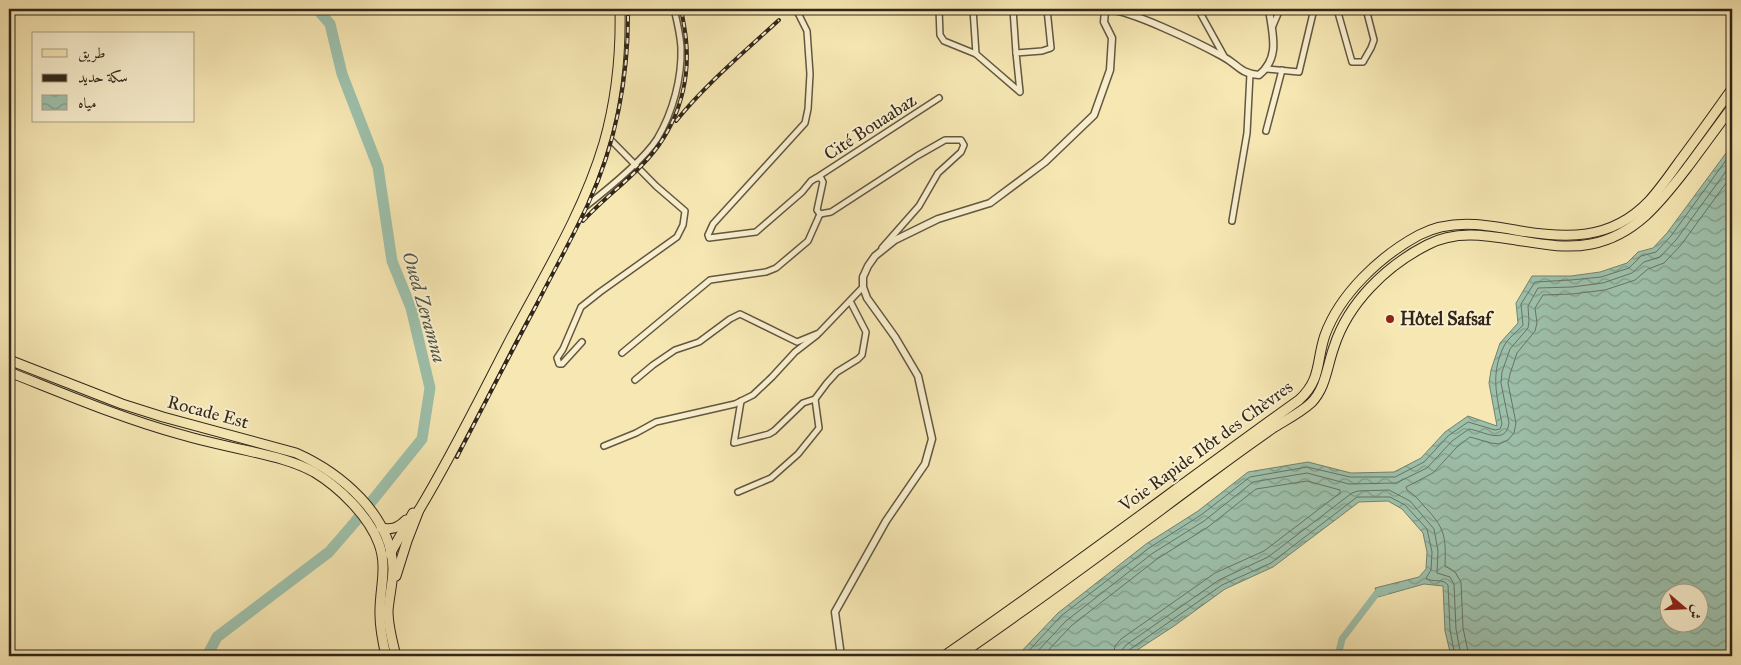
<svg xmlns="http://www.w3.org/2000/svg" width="1741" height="665" font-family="'IM FELL Great Primer',Amiri,serif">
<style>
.water{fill:url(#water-waves);stroke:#728371;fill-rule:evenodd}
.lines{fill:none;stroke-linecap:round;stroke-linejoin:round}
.shore{stroke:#677463;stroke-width:1}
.canal{stroke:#9dc0ab;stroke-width:7}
.river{stroke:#9dc0ab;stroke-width:11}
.minor-casing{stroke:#625741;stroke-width:8}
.tertiary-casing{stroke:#625741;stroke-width:9}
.primary-casing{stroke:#31271b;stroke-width:11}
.trunk-casing{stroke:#31271b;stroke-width:11}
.minor{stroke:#f9efce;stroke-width:5}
.tertiary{stroke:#f9efce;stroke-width:6}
.primary{stroke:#f6e7b3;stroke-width:9}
.trunk{stroke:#f6e7b3;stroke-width:9}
.rail-casing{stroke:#31271b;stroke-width:4}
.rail{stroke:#f9efce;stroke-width:2;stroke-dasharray:5.5;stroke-linecap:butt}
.poi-dot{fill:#8f2418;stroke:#f9efce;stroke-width:2}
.labels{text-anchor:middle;stroke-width:4;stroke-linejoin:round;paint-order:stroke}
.street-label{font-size:18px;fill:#31271b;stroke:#f9efce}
.poi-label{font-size:18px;font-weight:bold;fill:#31271b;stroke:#f9efce;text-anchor:start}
.water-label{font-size:19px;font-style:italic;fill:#515546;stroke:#f9efce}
</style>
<defs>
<pattern id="water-waves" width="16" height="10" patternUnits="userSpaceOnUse" patternTransform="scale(1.25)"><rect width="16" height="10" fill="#9dc0ab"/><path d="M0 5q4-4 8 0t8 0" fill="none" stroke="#819c8a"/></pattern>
</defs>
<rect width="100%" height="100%" fill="#f6e7b3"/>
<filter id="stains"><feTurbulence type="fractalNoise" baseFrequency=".004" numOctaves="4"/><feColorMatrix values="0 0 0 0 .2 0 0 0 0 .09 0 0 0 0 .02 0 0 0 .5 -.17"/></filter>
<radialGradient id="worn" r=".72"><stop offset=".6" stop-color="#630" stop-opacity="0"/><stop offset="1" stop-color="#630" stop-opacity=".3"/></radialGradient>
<path class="water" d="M1732,145v511h-281l-6,-25 -2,-45 -19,-2 -46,13 -3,-9 44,-11 7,-8 1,-17 -4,-19 -21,-24 -14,-8 -29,1 -86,65 -48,22 -51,37 -46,30h-111l41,-43 88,-69 52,-33 50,-39 60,-10 43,11 43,-1 27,-14 24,-26 23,-16 29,10 -8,-43 2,-13 9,-27 18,-20 -2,-20 16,-27h39l29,-4 27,-9 11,-11 15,-4 14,-15zM1668,592h30v30h-30z"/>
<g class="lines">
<g class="shore">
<path d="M1024,656l37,-40 88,-68 52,-33 49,-38 57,-10 43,10h45l29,-15 24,-26 20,-14 27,8 5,-1 2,-5c-5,-28 -12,-50 2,-78 4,-8 13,-14 19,-21l-2,-21 14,-22 36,-2 30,-3 28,-9 12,-12 15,-4 15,-16 61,-84"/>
<path d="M1033,656l33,-35 87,-68 51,-32 49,-39 54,-9 42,11 47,-1 31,-15 25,-27 17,-12c14,2 37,17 40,-6l-8,-40 1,-11 8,-23 18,-21 1,-6 -1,-16 10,-18 34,-1 31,-4 29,-10 12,-11 16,-5 16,-17 56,-77"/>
<path d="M1043,656l28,-30 86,-67 51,-32 48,-38 51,-8 33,9v3l-76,58 -49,22 -94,66 -6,7 -2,10"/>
<path d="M1121,656l1,-6 4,-5 93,-65 49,-23 84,-64 6,-2 31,-1 21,11 24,28 4,22 -1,22 13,4 4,7 2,45 5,27"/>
<path d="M1127,656l2,-6 93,-65 49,-22 86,-66h33l15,8 22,24 5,23 -1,18 -5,8c6,5 17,0 22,7l2,45 5,26"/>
<path d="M1469,656l-6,-28 -2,-46 -6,-10 -10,-6c1,-30 0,-38 -21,-60 -5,-6 -10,-12 -17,-16l-1,-3 27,-14 24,-26 13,-10 21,6 8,1 9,-4 6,-7 2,-10 -8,-40 2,-9 7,-21 18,-22 2,-8 -2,-15 8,-13 29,-1 33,-4 30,-10 13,-11 16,-6 17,-18 51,-70"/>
</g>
<path class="canal" d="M1338,656l4,-17 35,-46 9,-2"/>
<path class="river" d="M207,656l10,-19 112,-85 26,-30 67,-83 8,-51 -19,-80 -19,-47 -14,-94 -36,-93 -12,-50 -13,-15"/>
<defs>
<g id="minor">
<path d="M796,9l11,22 3,43 -2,35 -3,14 -92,101 -5,11 1,3 47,-6 46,-40 9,-11 5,-3h5l2,4 -6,28 3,4 11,-2 86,-56 28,-16h16l3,5 -3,7 -23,21 -19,33 -37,42"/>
<path d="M939,9l1,26 4,6 32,13"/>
<path d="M973,9l3,45 44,38 -4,-39 26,-2 9,-3 -4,-39"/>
<path d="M1013,9l3,44"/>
<path d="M1198,9l26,47"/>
<path d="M1337,9l15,53h11l8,-14 3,-8 -8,-31"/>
<path d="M1272,28l8,-19"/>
<path d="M1267,69l32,3 15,-63"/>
<path d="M1266,131l16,-61"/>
<path d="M816,178l123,-80"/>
<path d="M581,210c22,-17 61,-48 76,-71 16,-27 25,-61 24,-92 -1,-13 -4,-26 -7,-38"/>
<path d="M1232,221l15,-88 3,-59"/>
<path d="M582,342l-20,22h-3l-2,-6 6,-9 18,-42 19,-15 77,-55 6,-12 2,-14 -29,-25 -50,-51"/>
<path d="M622,353l88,-73 56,-8 10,-4 32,-27 12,-27"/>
<path d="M635,380l18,-15 22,-15 24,-8 31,-23 10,-5 57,28 22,-9 44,-46"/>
<path d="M741,401l-7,42 35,-9 5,-3 29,-28 12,-4 12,-16 10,-11 21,-13 4,-4 4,-23 -16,-31"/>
<path d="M604,446l32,-13 20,-11 79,-18 18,-9 19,-18 23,-25 22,-17"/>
<path d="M738,492l33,-14 27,-24 21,-26 -4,-29"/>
</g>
<path id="tertiary" d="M841,656l-6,-44 51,-91 39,-57 7,-25 -14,-63 -23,-39 -28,-39 -4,-11v-10l5,-11 7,-10 20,-16 43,-21 52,-16 55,-41 49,-47 16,-45 2,-32 -8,-16 1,-11c15,-7 99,35 117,45 17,9 17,17 37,19 22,-18 13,-42 10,-66"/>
<path id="primary" d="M419,510c32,-53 60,-110 89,-166 34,-65 75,-130 96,-201 12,-42 17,-90 16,-134"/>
<g id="trunk">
<path d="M9,360l113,44 41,13 133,36c45,20 95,62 97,115 0,14 -4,29 -5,43 0,15 4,30 8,45"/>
<path d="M9,372c56,22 112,46 170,62 24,7 47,12 70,17 22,5 45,10 65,21 25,15 55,44 65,72 9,24 0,47 1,71 0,14 3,28 6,41"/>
<path d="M381,528c11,2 17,0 25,-8"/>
<path d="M390,554l23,-41"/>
<path d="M396,576l11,-35 12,-31"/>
<path d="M944,656c121,-83 236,-171 355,-256 23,-21 17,-39 26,-65 15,-41 55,-79 94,-100 31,-16 63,-11 96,-5 50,9 96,11 134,-29 11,-12 20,-25 30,-39 18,-24 35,-48 53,-73"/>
<path d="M958,656c87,-59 170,-122 254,-184 20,-15 41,-30 61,-44 13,-8 27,-15 38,-25 15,-15 16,-37 23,-56 14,-44 52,-81 93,-102 28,-15 58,-10 89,-5 25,4 50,9 75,4 46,-9 72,-45 99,-80 14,-19 28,-38 42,-57"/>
</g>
</defs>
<use href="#minor" class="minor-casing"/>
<use href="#tertiary" class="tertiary-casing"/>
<use href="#primary" class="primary-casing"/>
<use href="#trunk" class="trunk-casing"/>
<use href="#minor" class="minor"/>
<use href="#tertiary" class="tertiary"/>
<use href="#primary" class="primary"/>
<use href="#trunk" class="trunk"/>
<defs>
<g id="rail">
<path d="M676,121c30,-37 68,-69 103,-101"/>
<path d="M583,221c18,-20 40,-36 59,-56 33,-33 49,-79 44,-126 -1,-10 -3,-20 -5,-30"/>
<path d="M457,457c26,-50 52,-101 79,-151 17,-34 36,-67 52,-102 28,-60 41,-129 40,-195"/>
</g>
</defs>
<use href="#rail" class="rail-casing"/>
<use href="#rail" class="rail"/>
</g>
<circle class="poi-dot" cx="1390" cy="319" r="5"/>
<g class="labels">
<g class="street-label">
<text transform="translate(870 127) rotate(-33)" y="6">Cité Bouaabaz</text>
<text transform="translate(208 412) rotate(15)" y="6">Rocade Est</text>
<text transform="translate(1206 446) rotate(-36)" y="6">Voie Rapide Ilôt des Chèvres</text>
</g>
<g class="poi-label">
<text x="1400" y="325">Hôtel Safsaf</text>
</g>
<g class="water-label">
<text transform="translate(425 307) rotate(74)" y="7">Oued Zeramna</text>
</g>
</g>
<rect width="1741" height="665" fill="none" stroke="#f6e7b3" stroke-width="30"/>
<rect x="10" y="10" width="1721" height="645" fill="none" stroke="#31271b" stroke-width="2.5"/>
<rect x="15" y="15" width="1711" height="635" fill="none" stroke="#31271b"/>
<rect x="32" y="32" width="162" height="90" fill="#f9efce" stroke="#a99f86"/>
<rect x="42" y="49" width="25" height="8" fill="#f6e7b3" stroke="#a99f86"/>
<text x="78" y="58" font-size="15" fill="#31271b">طريق</text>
<rect x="42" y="74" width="25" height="8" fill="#31271b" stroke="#a99f86"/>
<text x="78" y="82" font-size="15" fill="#31271b">سكة حديد</text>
<rect x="42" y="95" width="25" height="15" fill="url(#water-waves)" stroke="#a99f86"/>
<text x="78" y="108" font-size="15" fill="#31271b">مياه</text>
<g transform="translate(1684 608) rotate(109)"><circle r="24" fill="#f9efce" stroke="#a99f86"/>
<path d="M0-4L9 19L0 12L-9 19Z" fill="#8f2418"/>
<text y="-8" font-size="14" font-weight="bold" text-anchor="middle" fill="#31271b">ش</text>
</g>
<rect width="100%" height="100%" filter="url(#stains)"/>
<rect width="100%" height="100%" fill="url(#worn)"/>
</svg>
